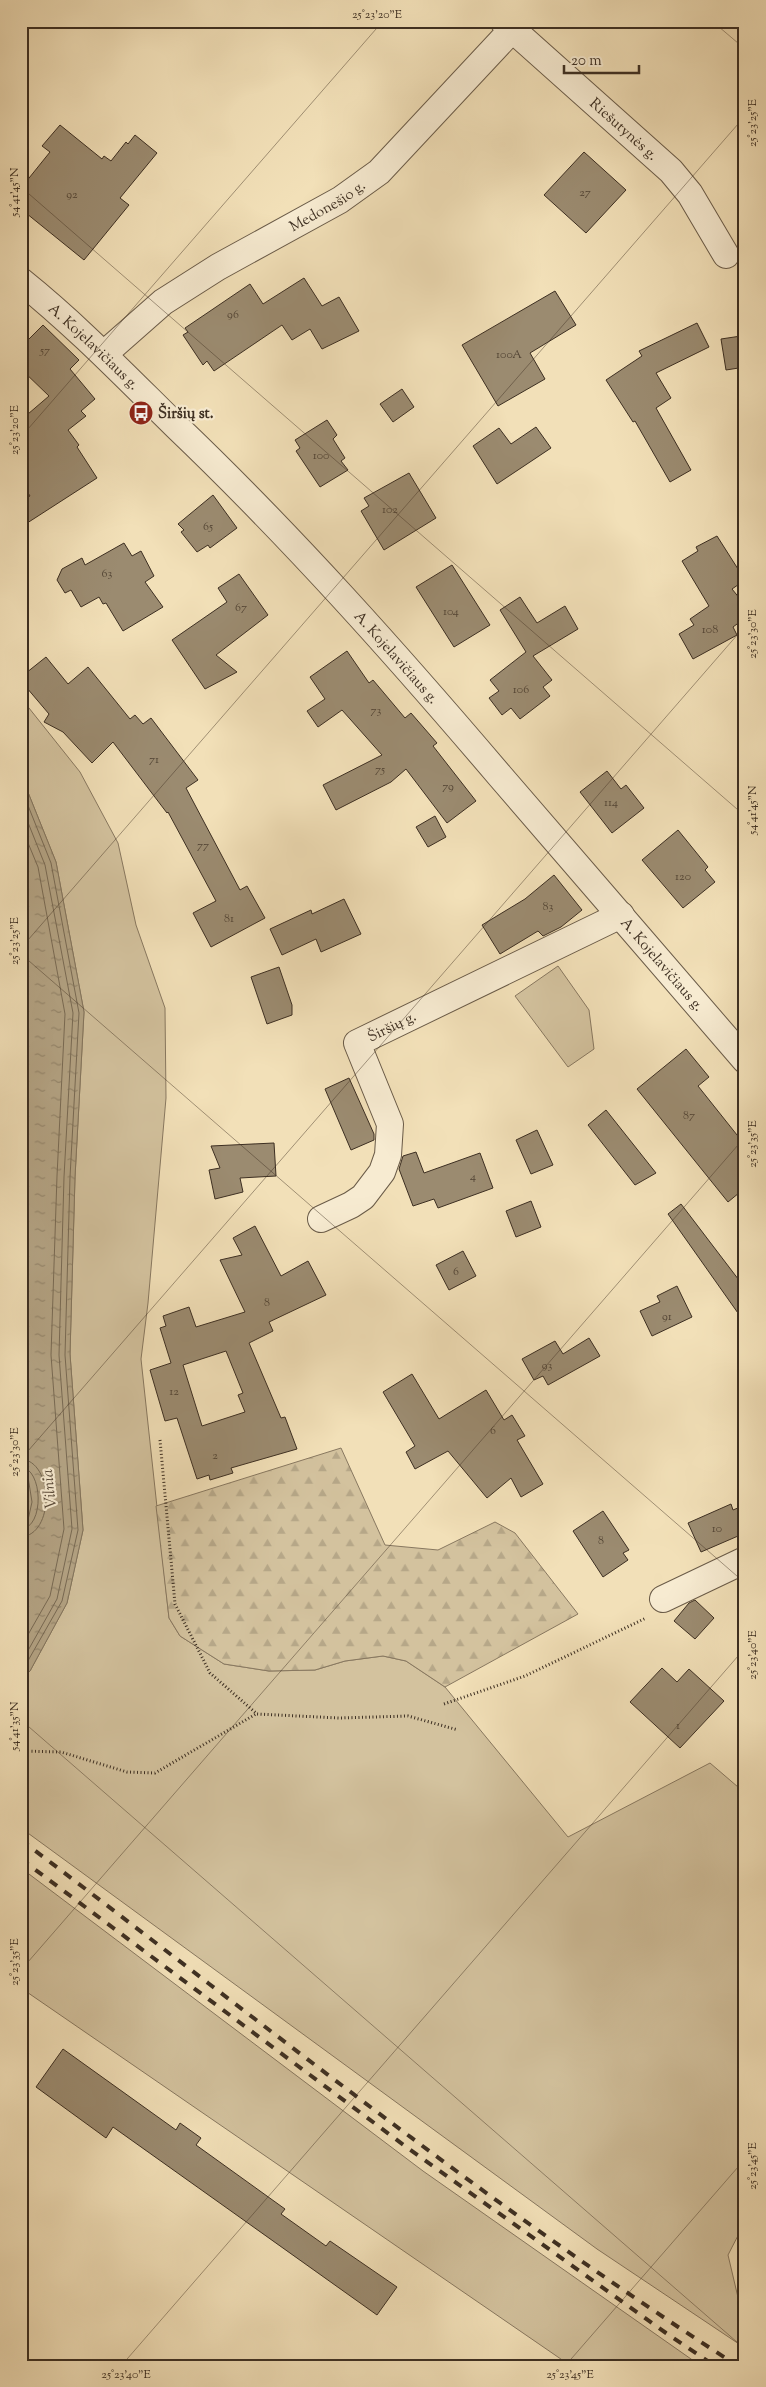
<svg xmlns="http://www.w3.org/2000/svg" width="766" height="2387" font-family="'Sorts Mill Goudy',serif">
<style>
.green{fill:#d3c29e;stroke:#887860}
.forest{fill:url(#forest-firs);stroke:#887860}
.wetland{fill:url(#wetland-marsh);stroke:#887860}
.water{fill:url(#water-ripples);stroke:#84755d}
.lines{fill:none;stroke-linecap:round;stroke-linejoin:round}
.shore{stroke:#786a54;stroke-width:1}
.building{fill:#9b8b70;stroke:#3d2f22;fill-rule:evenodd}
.street-casing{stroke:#6a5b48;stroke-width:28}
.path{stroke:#3d2f22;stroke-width:3;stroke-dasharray:1 2.5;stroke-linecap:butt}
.street{stroke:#f7ebd1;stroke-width:26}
.rail{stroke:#3d2f22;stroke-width:4;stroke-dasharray:9 9;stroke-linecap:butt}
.ticks{fill:none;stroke:#3d2f22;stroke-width:1;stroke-opacity:0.45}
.labels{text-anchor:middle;stroke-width:4.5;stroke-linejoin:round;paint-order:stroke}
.number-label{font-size:12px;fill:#544636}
.street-label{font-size:15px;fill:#3d2f22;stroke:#f7ebd1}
.poi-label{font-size:15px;font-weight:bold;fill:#3d2f22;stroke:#f7ebd1;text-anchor:start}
.water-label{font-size:16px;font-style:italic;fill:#5b4c3b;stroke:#f7ebd1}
.neatline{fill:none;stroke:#3d2f22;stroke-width:2}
.ticks-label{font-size:12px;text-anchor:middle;fill:#3d2f22}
</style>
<defs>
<pattern id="forest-firs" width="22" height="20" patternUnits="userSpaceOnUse" patternTransform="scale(1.25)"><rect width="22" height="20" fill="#d3c29e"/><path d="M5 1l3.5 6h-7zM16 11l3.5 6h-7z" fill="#b6a788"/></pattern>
<pattern id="wetland-marsh" width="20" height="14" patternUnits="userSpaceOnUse" patternTransform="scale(1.25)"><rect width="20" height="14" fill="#d3c29e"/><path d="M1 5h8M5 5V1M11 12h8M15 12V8" fill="none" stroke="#b6a788"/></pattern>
<pattern id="water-ripples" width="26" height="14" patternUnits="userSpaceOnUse" patternTransform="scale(1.25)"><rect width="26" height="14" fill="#b4a485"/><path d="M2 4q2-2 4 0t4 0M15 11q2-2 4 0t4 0" fill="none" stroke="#94866c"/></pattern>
</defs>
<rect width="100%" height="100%" fill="#f2e0b8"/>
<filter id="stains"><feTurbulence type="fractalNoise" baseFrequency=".004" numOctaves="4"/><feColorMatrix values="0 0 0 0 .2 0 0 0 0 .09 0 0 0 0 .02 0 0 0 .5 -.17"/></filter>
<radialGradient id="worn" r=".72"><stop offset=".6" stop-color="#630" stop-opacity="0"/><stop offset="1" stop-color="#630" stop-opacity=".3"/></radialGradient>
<g class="green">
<path d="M21,698l59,74 38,71 18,82 29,83 1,90 -18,205 -7,56 28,259 11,18 44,28 45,7 46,-1 30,-9 38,-5 23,5 39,26 123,150 142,-74 35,30v429l-17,33 17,72v21l-148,-99 -576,-421v-148l9,-9 37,-68 16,-73 -13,-176 5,-177 9,-165 -28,-150 -35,-87z"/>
<path d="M558,966l31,44 5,39 -26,18 -53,-71z"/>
<path d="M21,1868l402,303 278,195h-130l-550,-378z"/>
</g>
<path class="forest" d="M341,1448l44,97 53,5 57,-28 20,11 63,81 -133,73 -39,-26 -23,-5 -38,5 -30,9 -46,1 -45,-7 -44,-28 -11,-18 -13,-112z"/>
<path class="wetland" d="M21,1461l6,42 -6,25z"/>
<path class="water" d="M21,775l35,87 28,150 -9,165 -5,177 13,176 -16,73 -37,68 -9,9v-152l6,-25 -6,-42z"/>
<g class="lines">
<g class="shore">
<path d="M21,788l30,75 28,150 -9,164 -5,178 13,175 -16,71 -41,72"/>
<path d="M21,805l24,60 28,148 -9,164 -5,178 13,174 -15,70 -36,64"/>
<path d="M21,826l17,41 27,147 -8,162 -6,179 13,174 -14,67 -29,51"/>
<path d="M21,1459c33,2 34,76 0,78"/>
<path d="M21,1467c22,1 24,61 0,62"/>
<path d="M21,1473l7,4 4,25 -4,18 -7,3"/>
</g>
</g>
<g class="building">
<path d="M60,125l42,34 2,-3 7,5 15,-19 2,2 7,-9 22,18 -37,45 9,7 -45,55 -63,-51v-21l29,-36 -8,-6z"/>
<path d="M584,152l42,38 -40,43 -42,-38z"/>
<path d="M304,278l18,28 17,-9 20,34 -37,18 -12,-20 -18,11 -10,-15 -68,46 -7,-10 -4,4 -20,-30 5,-3 -3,-4 65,-44 13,20z"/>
<path d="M555,291l21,34 -46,28 15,26 -47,27 -36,-61z"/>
<path d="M697,323l12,24 -53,26 15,25 -15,10 35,62 -21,12 -35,-61 -2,1 -27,-42 36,-24 -3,-5z"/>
<path d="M43,325l36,35 -9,9 25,30 -14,12 5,5 -18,14 11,15 -2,2 20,31 -76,49v-26l9,-5 -9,-14v-62l28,-24 -28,-27v-22z"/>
<path d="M741,336l4,31 -19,3 -5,-31z"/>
<path d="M402,389l12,18 -21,15 -13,-18z"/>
<path d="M327,420l10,15 -4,4 12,19 -4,3 7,9 -28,17 -24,-36 4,-3 -5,-8z"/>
<path d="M536,427l15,21 -54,36 -24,-38 26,-18 12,16z"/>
<path d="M409,473l27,45 -52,32 -23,-39 8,-5 -5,-8z"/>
<path d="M213,495l24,33 -27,20 -2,-3 -11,7 -16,-20 3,-2 -6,-6z"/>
<path d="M717,536l28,44 -13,9 13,16v13l-12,9 4,8 -44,24 -14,-25 15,-9 -4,-6 19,-13 -27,-45 16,-10 -2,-4z"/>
<path d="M124,543l8,13 9,-5 13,25 -9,6 18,25 -40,24 -17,-28 -3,1 -4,-7 -18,10 -10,-17 -6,3 -8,-13 5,-11 20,-11 3,7z"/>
<path d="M452,565l38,60 -36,22 -38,-60z"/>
<path d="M239,574l29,41 -52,40 21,17 -32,17 -33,-49 55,-38 -9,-14z"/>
<path d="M520,597l17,26 28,-17 13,23 -45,27 19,24 -9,7 7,9 -30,23 -9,-11 -9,7 -13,-17 10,-7 -9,-11 36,-28 -26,-42z"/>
<path d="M347,651l22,32 4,-3 32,38 6,-5 26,30 -4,3 43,55 -29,22 -41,-54 -15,13 -55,28 -13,-25 59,-30 -40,-45 -24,17 -11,-16 18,-12 -15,-22z"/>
<path d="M46,657l22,27 20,-17 42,52 5,-4 8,9 8,-6 47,62 -12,8 54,102 7,-4 18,32 -54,29 -18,-34 23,-12 -48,-89 -1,1 -54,-71 -21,21 -29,-31 -19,-10 5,-8 -28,-33v-4z"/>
<path d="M607,771l14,18 5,-4 18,23 -32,25 -32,-41z"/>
<path d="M435,816l11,21 -18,10 -12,-20z"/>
<path d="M678,830l30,37 -3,3 10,12 -32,26 -41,-48z"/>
<path d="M554,875l28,35 -21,17 -18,9 -5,-5 -38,23 -18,-29 43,-26z"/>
<path d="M344,899l17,35 -40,18 -5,-13 -34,16 -12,-26 41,-19 1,4z"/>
<path d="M279,967l13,38v10l-25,9 -16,-47z"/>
<path d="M686,1049l23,28 -11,9 47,59v43l-17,14 -91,-113z"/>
<path d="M349,1078l25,56v6l-23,10 -26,-61z"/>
<path d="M606,1110l50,63 -21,12 -47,-60z"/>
<path d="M537,1130l16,35 -22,9 -15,-34z"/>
<path d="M274,1143l2,33 -36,2 3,14 -28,7 -6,-29 11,-2 -9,-22z"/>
<path d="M416,1152l8,21 56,-20 13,35 -55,20 -4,-9 -21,7 -14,-37 4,-13z"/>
<path d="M531,1201l10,26 -25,10 -10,-26z"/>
<path d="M681,1204l64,84v35l-77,-109z"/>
<path d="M255,1226l26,50 27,-15 18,34 -57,27 4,9 -24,12 32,75 4,-1 12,32 -66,19 2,5 -23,7 -1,-5 -12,4 -20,-61 -12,3 -15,-51 21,-7 -11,-35 6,-2 -3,-10 26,-9 7,20 49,-15 -25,-52 22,-5 -9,-17zM226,1351l17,42 -5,2 7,17 -43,14 -19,-61z"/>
<path d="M463,1251l13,25 -27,14 -13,-25z"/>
<path d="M677,1286l15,31 -40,19 -12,-25 20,-9 -3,-6z"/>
<path d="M589,1338l11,18 -52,29 -5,-9 -9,4 -12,-21 33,-18 8,13z"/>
<path d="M412,1374l27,45 47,-29 18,30 8,-5 13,21 -8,4 26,44 -22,13 -10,-19 -24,20 -39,-47 -33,18 -9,-17 9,-6 -32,-54z"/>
<path d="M731,1504l2,6 12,-5v28l-44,19 -13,-29z"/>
<path d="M603,1511l26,39 -6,3 5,7 -25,17 -30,-46z"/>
<path d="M695,1600l19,18 -19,21 -21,-18 15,-18z"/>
<path d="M662,1668l15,14 12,-13 35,32 -44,47 -50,-46z"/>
<path d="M63,2049l113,81 4,-7 21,15 -5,7 89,64 -4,5 45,32 4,-5 67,46 -20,28 -264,-188 -7,11 -70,-51z"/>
</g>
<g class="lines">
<defs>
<g id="street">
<path id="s1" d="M503,21l168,150 19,23 36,61"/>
<path id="s2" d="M21,281c56,45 105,96 156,146 115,110 220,228 323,349 81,95 164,189 245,284"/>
<path id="s3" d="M104,354l59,-52 55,-35 122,-67 39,-28 141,-151"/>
<path id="s4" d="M321,1219l30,-14 12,-8 19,-25 6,-17 2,-31 -33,-81 264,-128"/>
<path d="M663,1599l82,-39"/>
</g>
</defs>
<use href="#street" class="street-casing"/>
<g class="path">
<path d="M160,1440l15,164 35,69 47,41 82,4 69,-2 50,14"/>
<path d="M444,1704l81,-28 121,-58"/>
<path d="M21,1751l40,1 66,20 28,1 101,-59"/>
</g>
<use href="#street" class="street"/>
<g class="rail">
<path d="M21,1840c237,179 467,366 717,526"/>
<path d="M21,1859l384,287 261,187 49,33"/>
</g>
</g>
<path class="ticks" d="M712,21l33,28M21,187l724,629M21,437l362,-416M21,948l724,-832M21,954l724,629M21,1459l724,-833M21,1720l724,629M21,1970l724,-833M121,2366l624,-718M565,2366l180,-207"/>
<defs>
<symbol id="bus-disc" viewBox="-11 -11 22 22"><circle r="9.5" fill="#8f2418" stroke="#f7ebd1"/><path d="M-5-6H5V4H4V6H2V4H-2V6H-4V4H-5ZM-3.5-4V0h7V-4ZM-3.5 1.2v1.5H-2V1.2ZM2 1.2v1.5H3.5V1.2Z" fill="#fff"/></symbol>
</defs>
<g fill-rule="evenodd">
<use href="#bus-disc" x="127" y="399" width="28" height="28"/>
</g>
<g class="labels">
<g class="number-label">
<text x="585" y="196">27</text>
<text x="72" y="198">92</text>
<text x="233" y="318">96</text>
<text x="45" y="354">57</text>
<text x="509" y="358">100A</text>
<text x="321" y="459">100</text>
<text x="390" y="513">102</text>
<text x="208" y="530">65</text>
<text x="107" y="577">63</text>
<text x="241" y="611">67</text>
<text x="451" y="615">104</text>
<text x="710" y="633">108</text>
<text x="521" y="693">106</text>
<text x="376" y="714">73</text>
<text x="154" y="763">71</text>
<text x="380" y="773">75</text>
<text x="448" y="790">79</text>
<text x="611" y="806">114</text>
<text x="203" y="849">77</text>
<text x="683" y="880">120</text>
<text x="548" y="910">83</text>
<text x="229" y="922">81</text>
<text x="689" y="1119">87</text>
<text x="473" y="1180">4</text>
<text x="456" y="1275">6</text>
<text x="267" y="1306">8</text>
<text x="667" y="1320">91</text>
<text x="547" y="1369">93</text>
<text x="174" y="1395">12</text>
<text x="493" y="1434">6</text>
<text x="215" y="1459">2</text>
<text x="717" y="1532">10</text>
<text x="601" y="1544">8</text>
<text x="678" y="1729">1</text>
</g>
<g class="street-label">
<text dy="5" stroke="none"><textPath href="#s1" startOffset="162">Riešutynės g.</textPath></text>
<text dy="5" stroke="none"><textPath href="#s3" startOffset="269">Medonešio g.</textPath></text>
<text dy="5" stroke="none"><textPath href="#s2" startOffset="98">A. Kojelavičiaus g.</textPath></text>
<text dy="5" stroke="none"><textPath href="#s2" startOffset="532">A. Kojelavičiaus g.</textPath></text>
<text dy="5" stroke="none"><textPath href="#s2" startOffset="938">A. Kojelavičiaus g.</textPath></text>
<text dy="5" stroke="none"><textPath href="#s4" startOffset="254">Širšių g.</textPath></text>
</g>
<g class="poi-label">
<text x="158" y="418">Širšių st.</text>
</g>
<g class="water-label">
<text transform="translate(48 1489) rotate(-96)" y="6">Vilnia</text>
</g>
</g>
<rect width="766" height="2387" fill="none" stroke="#f2e0b8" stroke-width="55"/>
<path d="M564 65v8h75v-8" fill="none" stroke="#3d2f22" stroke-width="2.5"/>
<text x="571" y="65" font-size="15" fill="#3d2f22" stroke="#f7ebd1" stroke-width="4" paint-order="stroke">20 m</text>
<rect x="28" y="28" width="710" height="2332" class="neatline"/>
<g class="ticks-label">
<text x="377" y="18">25°23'20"E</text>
<text transform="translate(752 123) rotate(-90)" y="4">25°23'25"E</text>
<text transform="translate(14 192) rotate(-90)" y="4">54°41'45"N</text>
<text transform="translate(14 430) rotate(-90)" y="4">25°23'20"E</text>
<text transform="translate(752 634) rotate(-90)" y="4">25°23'30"E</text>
<text transform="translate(752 810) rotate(-90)" y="4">54°41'45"N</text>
<text transform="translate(14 941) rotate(-90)" y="4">25°23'25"E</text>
<text transform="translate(752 1144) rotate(-90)" y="4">25°23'35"E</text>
<text transform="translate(14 1452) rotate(-90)" y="4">25°23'30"E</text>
<text transform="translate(752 1655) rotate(-90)" y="4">25°23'40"E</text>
<text transform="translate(14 1726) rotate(-90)" y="4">54°41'35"N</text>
<text transform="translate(14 1962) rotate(-90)" y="4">25°23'35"E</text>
<text transform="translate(752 2166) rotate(-90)" y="4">25°23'45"E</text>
<text x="126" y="2378">25°23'40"E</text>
<text x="570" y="2378">25°23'45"E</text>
</g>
<rect width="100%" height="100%" filter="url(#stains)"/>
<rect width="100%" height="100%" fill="url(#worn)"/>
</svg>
